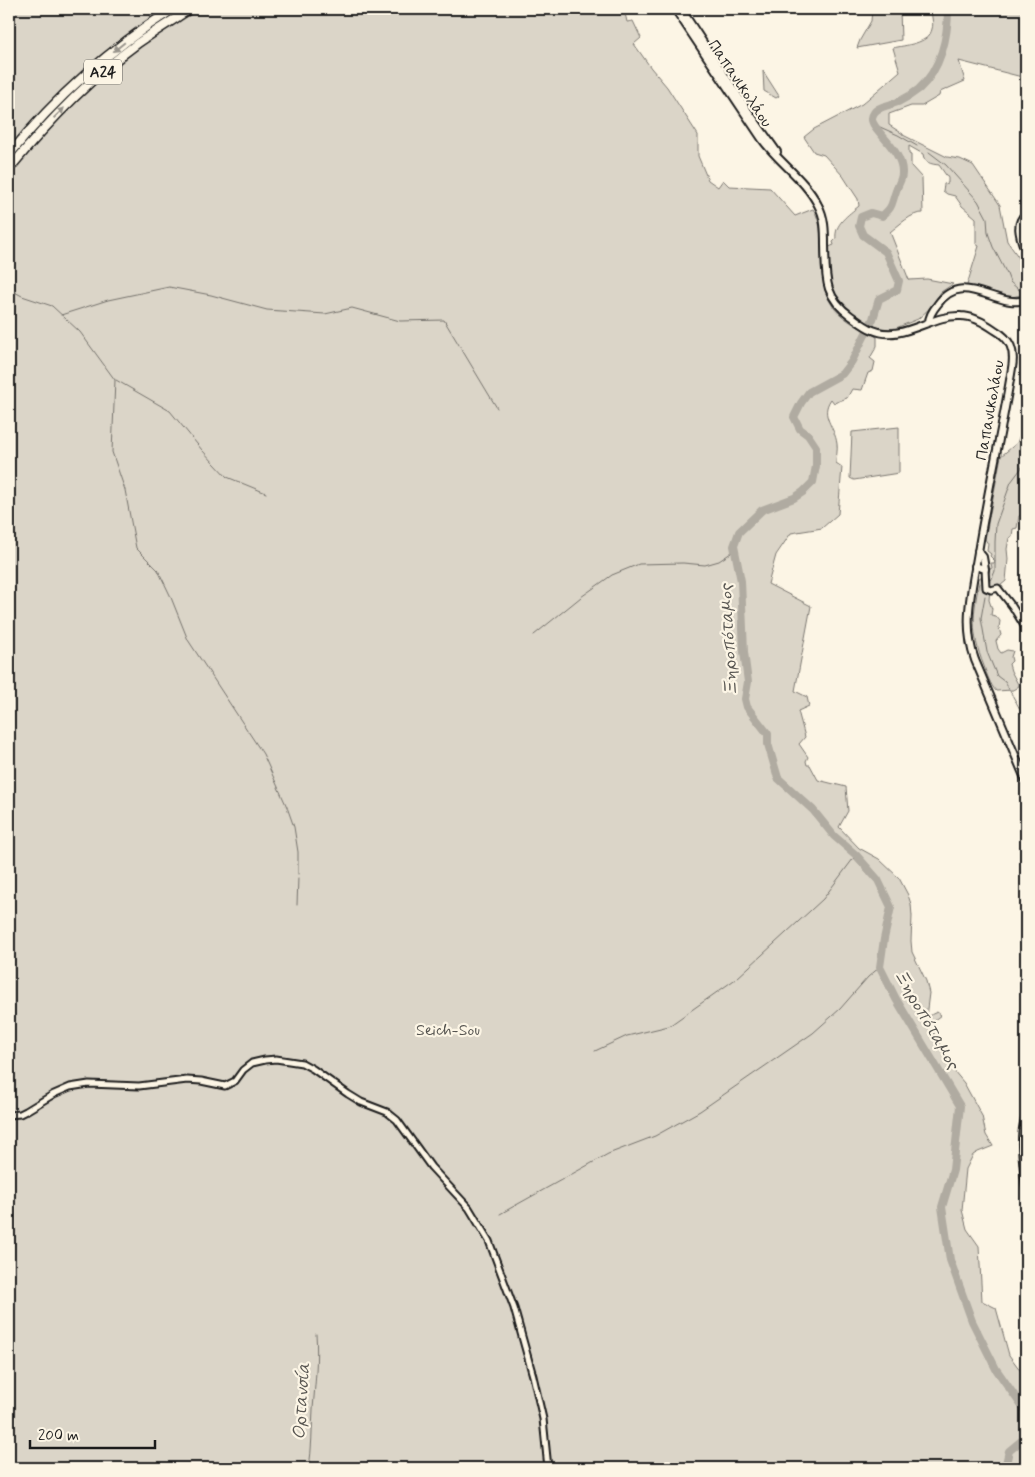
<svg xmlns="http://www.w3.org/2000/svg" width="1035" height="1477" font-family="Mynerve,sans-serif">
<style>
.green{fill:#dbd5c8;stroke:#7c7872}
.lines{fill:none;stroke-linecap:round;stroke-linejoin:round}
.stream{stroke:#75726c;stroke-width:1}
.river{stroke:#b0aba1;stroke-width:8}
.minor-casing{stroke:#1c1c1c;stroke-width:9}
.major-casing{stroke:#1c1c1c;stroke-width:10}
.highway-casing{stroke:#1c1c1c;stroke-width:11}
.minor{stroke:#fcf5e5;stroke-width:5}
.major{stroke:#fcf5e5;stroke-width:6}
.highway{stroke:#fcf5e5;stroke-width:8}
.oneway{fill:#97938b}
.labels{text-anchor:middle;stroke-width:4.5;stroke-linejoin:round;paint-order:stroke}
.shield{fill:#fcf5e5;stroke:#5f5d58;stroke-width:1}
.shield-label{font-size:15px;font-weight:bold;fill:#1c1c1c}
.street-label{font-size:16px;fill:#1c1c1c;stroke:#fcf5e5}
.park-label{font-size:16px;fill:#555450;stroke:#fcf5e5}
.water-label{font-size:18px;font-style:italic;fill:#575551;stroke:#fcf5e5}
</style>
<rect width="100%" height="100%" fill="#fcf5e5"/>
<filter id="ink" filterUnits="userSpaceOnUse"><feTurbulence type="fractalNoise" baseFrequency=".02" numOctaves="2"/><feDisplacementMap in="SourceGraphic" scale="10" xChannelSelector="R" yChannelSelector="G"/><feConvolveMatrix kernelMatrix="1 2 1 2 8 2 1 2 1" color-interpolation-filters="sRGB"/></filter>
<g filter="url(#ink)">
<g class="green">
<path d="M9,9h615l3,13 6,-1 8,17 -7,6 17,24 16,19 31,48v21l10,24 10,7 5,-7 6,6 41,2 25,28 18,-7c8,12 8,27 8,41 1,54 9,63 56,87v9l-7,12 5,4 -2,9 -5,2 -6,17 -10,-1 -5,9 -13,5 -3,-4c-12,17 4,27 6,45 1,5 -1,13 -1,19l6,4 -4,47 -16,14 -31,5 -15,22 -8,29 43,22 -16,85 12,6 2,9 -11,5 7,26 -6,7 9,13 -2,4 1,4h3l8,15 28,7 2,24 -9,16 20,21 20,11 20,19 9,17 3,9 1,12 -1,25 1,11 14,29 3,12 -3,24 11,-5 4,3 -12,9 25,47 10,12 18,33 4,19 7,11 -15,6 -5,3 -7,14 -4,41 5,19 12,17 3,55 14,7 13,47 17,23v90h-1017z"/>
<path d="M872,9h28l1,31 -44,8 3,-8 11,-19z"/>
<path d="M931,9h95v69l-67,-17 6,20 -25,11 -1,4 -17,10h-11l-22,8v11l14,9v1l44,22 13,2 13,6 27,40 7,36 12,17 4,16 3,4v16l-14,3 -45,-12 12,-39 -3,-2v-26l-14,-12 -7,-10 -8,-2 -4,-3 1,-7 4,-1v-5l-9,-13c-8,-1 -15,-2 -16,-11l-14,-8v8l2,1v11l11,12 1,35c-11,-1 -25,13 -33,19l19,48 18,-1 26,5 -12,8 -10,15 -13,12 -22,9 -7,1 -13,-2 -7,-3 -26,-18 -9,-10 -5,-15v-34l5,-2 -1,-3 3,-3c-2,-15 12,-24 23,-33l-1,-7 -4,-6 -11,-17 -19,-21 -10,-3 -10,-15 10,-8 48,-25 38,-33 -7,-23c12,-3 36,-4 39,-19 2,-6 -1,-14 -1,-20z"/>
<path d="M763,71l16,25 -3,2 -12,-7z"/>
<path d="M1026,418v84l-2,4 -1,8 -4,2 -2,12 -4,1 -1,7 -3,2 -2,11 1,10 -2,22 -6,5 -10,2 -1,12 3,9 -1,6 5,1 4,5 -1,7 2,7 -5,6 2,8 3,4 6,-3 6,1 -2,6 1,4 -3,3 2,7 8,15 -6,4 -17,1c-6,-7 -9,-16 -12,-25 -14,-35 -11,-52 -4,-89l7,1 3,-9 2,-1 -1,-5h3l1,-2 -5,-5 1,-2 -4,-3 1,-7 -3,-5 16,-83 16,-13z"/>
<path d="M899,427v46l-45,7 -4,-2 2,-46z"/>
</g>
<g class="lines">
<g class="stream">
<path d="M872,120l8,7 18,8 19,11"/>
<path d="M929,152l17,13 32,36 9,17 1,15 5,14 14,27 3,8 16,14"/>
<path d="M9,289l13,7 30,10 28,26 35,48 -3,72 13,38 11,58 22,22 12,25 18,45 75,114 24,53 7,20 4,25v22"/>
<path d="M61,315l47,-15 61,-13 42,8 56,15 58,4 27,-6 48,13 44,-1 53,88"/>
<path d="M116,380l54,31 32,39 25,27 39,16"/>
<path d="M991,581l4,-10v-29l1,-18 15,-42 15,-20"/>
<path d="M985,596l-4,22 6,34 10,24 8,6 21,38"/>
<path d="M534,635l47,-38 31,-22 27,-11 44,-1 22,2 14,-4 12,-8 3,-7"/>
<path d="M297,905l1,-27"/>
<path d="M595,1051l32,-15 42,-10 68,-48 86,-79 33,-44"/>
<path d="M500,1214l108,-60 47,-18 45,-25 113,-78 27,-24 28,-32 12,-10"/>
<path d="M309,1468c3,-19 3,-39 4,-59 2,-25 5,-49 3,-75"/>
</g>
<g class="river">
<path d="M948,9c0,28 -7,60 -29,80 -5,4 -13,9 -19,12 -9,5 -26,4 -28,17 -2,11 31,31 30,55 0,7 -4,11 -6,18 -5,13 -2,15 -14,25l-11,-3 -10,4 -2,9 4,9 23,17 13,29 -2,9 -18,9 -6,20 -21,42 -10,13 -33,18 -8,11 -7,14 6,12 8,6 8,12v19l-3,16 -10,10 -9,6 -32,12 -23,22 -5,14 7,35 3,71 4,30 -3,17 2,8 21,27v10l10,34 35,32 21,26 22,19 22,25 13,27 -7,32 -4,28 16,32 64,107 -7,64 -11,37 8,53 22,61 24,48 30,43"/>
<path d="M1005,1468l4,-17 17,-14"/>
</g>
<defs>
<g id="minor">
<path d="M985,569l1,19 5,2 7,-2 14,18 14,23"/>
<path d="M9,1115l11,-1 6,-3 28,-17 16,-7 19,-3 50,2 48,-6 14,1 24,5 10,-5 8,-11 9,-7 13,-3 11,-1 26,4 11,6 35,25 13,8 26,10 10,8 34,47 38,41 20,33 25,67 19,68 10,43 5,49"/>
</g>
<g id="major">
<path d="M675,9l87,130c17,24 43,40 56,66 7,12 7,27 7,40 1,32 -2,51 26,71 7,5 14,11 22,14 29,13 58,-16 88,-14 12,0 24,7 34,14 16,9 20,21 17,38 -10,62 -24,122 -34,184 -6,36 -16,73 -3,108l51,121"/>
<path d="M681,9l67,102 29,41"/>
<path d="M1026,214c-13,10 -4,27 0,40"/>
<path d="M929,322c0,-6 4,-12 8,-17 26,-37 58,4 89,-5"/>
<path d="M975,566l10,3 -2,-12 -5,-6"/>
<path d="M1026,1116c-8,23 -2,48 0,72"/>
</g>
<g id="highway">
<path d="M9,155c46,-57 102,-107 164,-146"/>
<path d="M9,169c38,-46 81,-91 129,-126 17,-12 35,-23 52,-34"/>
</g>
</defs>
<use href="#minor" class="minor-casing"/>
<use href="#major" class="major-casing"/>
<use href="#highway" class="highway-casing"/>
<use href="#minor" class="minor"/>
<use href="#major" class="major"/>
<use href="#highway" class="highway"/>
</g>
<defs><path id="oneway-solid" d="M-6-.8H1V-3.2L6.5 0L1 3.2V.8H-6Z" transform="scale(1.25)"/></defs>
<g class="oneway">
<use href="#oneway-solid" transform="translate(119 47) rotate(141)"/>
<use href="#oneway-solid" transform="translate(59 113) rotate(-44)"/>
</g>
</g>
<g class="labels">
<rect class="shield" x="84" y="59.5" width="38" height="25" rx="4"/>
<g class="shield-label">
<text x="103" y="77">Α24</text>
</g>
<g class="street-label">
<text transform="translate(741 83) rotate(56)" y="6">Παπανικολάου</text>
<text transform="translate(989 410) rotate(-80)" y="6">Παπανικολάου</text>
</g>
<g class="park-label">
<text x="448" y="1035">Seich-Sou</text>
</g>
<g class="water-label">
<text transform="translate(728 640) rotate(-93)" y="6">Ξηροπόταμος</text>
<text transform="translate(927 1019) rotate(60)" y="6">Ξηροπόταμος</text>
<text transform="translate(301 1401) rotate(-86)" y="6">Ορτανσία</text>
</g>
</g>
<rect width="1035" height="1477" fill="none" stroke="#fcf5e5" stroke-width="30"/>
<rect x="15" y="15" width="1005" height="1447" fill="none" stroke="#1c1c1c" stroke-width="2" filter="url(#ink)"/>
<path d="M30 1440v8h125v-8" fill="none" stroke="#1c1c1c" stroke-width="2.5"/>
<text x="38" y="1440" font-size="15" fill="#1c1c1c" stroke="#fcf5e5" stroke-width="4" paint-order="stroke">200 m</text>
</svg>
